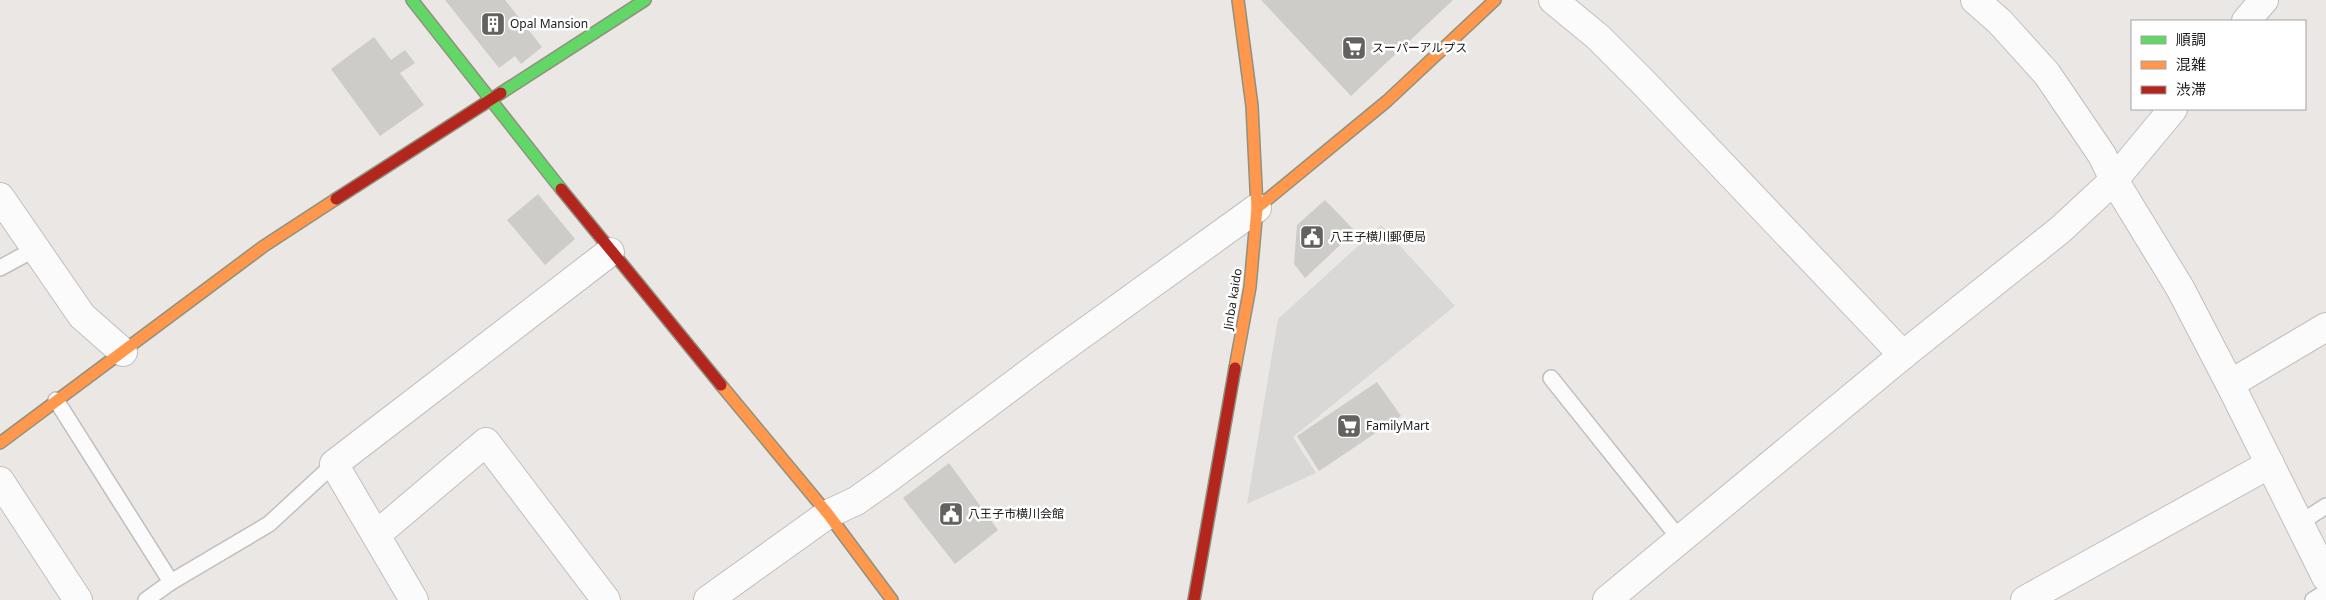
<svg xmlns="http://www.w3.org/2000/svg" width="2326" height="600" font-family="'Noto Sans','Noto Sans JP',sans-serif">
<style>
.parking{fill:#dad8d7}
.building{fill:#ceccc9}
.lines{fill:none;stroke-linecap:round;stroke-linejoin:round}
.lane-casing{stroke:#c1bfbe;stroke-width:18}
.street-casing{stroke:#c1bfbe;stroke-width:30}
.fast-casing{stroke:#90917e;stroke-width:14}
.slow-casing{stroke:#90917e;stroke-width:14}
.jam-casing{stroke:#90917e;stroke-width:14}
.lane{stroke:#fcfbfb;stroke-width:15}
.street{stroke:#fcfbfb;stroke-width:28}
.fast{stroke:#63d668;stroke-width:11}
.slow{stroke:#ff974d;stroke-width:11}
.jam{stroke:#b3261e;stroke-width:11}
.labels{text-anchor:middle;stroke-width:5;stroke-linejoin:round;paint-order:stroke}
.poi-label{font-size:12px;fill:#1b1b1b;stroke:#fff;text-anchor:start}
.street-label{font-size:12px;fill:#1b1b1b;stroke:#fff}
</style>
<rect width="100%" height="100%" fill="#eae7e4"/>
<path class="parking" d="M1381,225l74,81 -162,131 23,36 -69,31 31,-185z"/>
<g class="building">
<path d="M445,0h60l37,47 -21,17 -6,-8 -16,12z"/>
<path d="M1261,0h192l-102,96z"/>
<path d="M374,37l17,23 14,-10 10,13 -15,10 24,32 -44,31 -49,-67z"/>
<path d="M538,194l37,45 -30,26 -38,-45z"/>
<path d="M1325,200l30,31 -50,47 -11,-14 3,-39z"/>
<path d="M1377,382l24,34 -82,55 -22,-35z"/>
<path d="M949,463l49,67 -43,34 -52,-66z"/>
</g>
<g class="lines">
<defs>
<g id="lane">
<path d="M0,268l35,-19"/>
<path d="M1551,378l128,160"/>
<path d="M56,400l115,182"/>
<path d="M2298,524l28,-18"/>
<path d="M146,600l25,-18 98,-58 65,-60"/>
<path d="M2313,600l13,-8"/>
</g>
<g id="street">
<path d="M1553,0l45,37 46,46 259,272"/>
<path d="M1975,0l25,22 47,52 55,81 12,25 66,108 50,96 96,193"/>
<path d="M2246,21l18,-21"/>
<path d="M0,197l82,119 41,36"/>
<path d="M2230,384l96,-57"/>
<path d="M0,481l78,119"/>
<path d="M376,535l110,-93 120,158"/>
<path d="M414,600l-80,-136 276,-212"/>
<path d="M708,600l120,-86 28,-13 30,-21 159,-119 212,-153"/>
<path d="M1607,600l296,-245 157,-125 54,-50 59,-71"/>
<path d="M2025,600l245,-136"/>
</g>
<g id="fast">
<path d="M412,0l149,189"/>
<path d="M501,93l144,-93"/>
</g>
<g id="slow">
<path d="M1257,208l130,-107 108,-101"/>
<path d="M1235,368l15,-81 7,-79 -5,-102 -14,-106"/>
<path d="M721,385l107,129 64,86"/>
<path d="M0,443l264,-197 72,-47"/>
</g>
<g id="jam">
<path d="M561,189l160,196"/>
<path d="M336,199l165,-106"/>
<path d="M1194,600l41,-232"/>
</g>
</defs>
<use href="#lane" class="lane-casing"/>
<use href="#street" class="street-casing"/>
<use href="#fast" class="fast-casing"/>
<use href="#slow" class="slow-casing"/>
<use href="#jam" class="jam-casing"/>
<use href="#lane" class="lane"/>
<use href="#street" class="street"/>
<use href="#fast" class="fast"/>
<use href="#slow" class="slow"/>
<use href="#jam" class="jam"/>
</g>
<defs>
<symbol id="building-square" viewBox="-11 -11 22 22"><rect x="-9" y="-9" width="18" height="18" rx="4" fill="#636261" stroke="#fff"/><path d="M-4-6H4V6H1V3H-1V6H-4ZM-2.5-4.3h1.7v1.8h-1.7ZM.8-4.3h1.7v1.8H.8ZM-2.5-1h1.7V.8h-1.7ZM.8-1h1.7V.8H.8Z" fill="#fff"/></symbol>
<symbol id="supermarket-square" viewBox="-11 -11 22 22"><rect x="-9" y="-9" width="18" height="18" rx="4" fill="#636261" stroke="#fff"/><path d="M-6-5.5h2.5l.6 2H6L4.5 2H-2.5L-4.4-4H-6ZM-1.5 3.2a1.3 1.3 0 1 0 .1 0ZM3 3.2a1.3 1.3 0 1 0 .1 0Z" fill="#fff"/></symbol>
<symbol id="civic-square" viewBox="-11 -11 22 22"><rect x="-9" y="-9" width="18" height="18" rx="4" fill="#636261" stroke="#fff"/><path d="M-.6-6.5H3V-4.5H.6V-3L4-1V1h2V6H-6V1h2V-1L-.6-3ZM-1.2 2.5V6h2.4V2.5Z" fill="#fff"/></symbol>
</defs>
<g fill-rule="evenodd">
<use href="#building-square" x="479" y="10" width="28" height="28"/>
<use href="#supermarket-square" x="1340" y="34" width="28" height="28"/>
<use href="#civic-square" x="1298" y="223" width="28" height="28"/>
<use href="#supermarket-square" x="1335" y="412" width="28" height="28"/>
<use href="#civic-square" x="937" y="500" width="28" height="28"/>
</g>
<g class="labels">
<g class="poi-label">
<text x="510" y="28">Opal Mansion</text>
<text x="1372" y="52">スーパーアルプス</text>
<text x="1330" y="241">八王子横川郵便局</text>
<text x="1366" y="430">FamilyMart</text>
<text x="968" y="518">八王子市横川会館</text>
</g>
<g class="street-label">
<text transform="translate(1233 299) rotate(-81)" y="4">Jinba kaido</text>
</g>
</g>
<rect x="2131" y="20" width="175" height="90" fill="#ffffff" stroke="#a4a4a4"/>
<rect x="2141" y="36" width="25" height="8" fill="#63d668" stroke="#a4a4a4"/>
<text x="2176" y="45" font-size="15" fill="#1b1b1b">順調</text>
<rect x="2141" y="61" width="25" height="8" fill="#ff974d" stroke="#a4a4a4"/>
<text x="2176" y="70" font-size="15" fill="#1b1b1b">混雑</text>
<rect x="2141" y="86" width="25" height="8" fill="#b3261e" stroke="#a4a4a4"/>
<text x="2176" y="95" font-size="15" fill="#1b1b1b">渋滞</text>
</svg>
